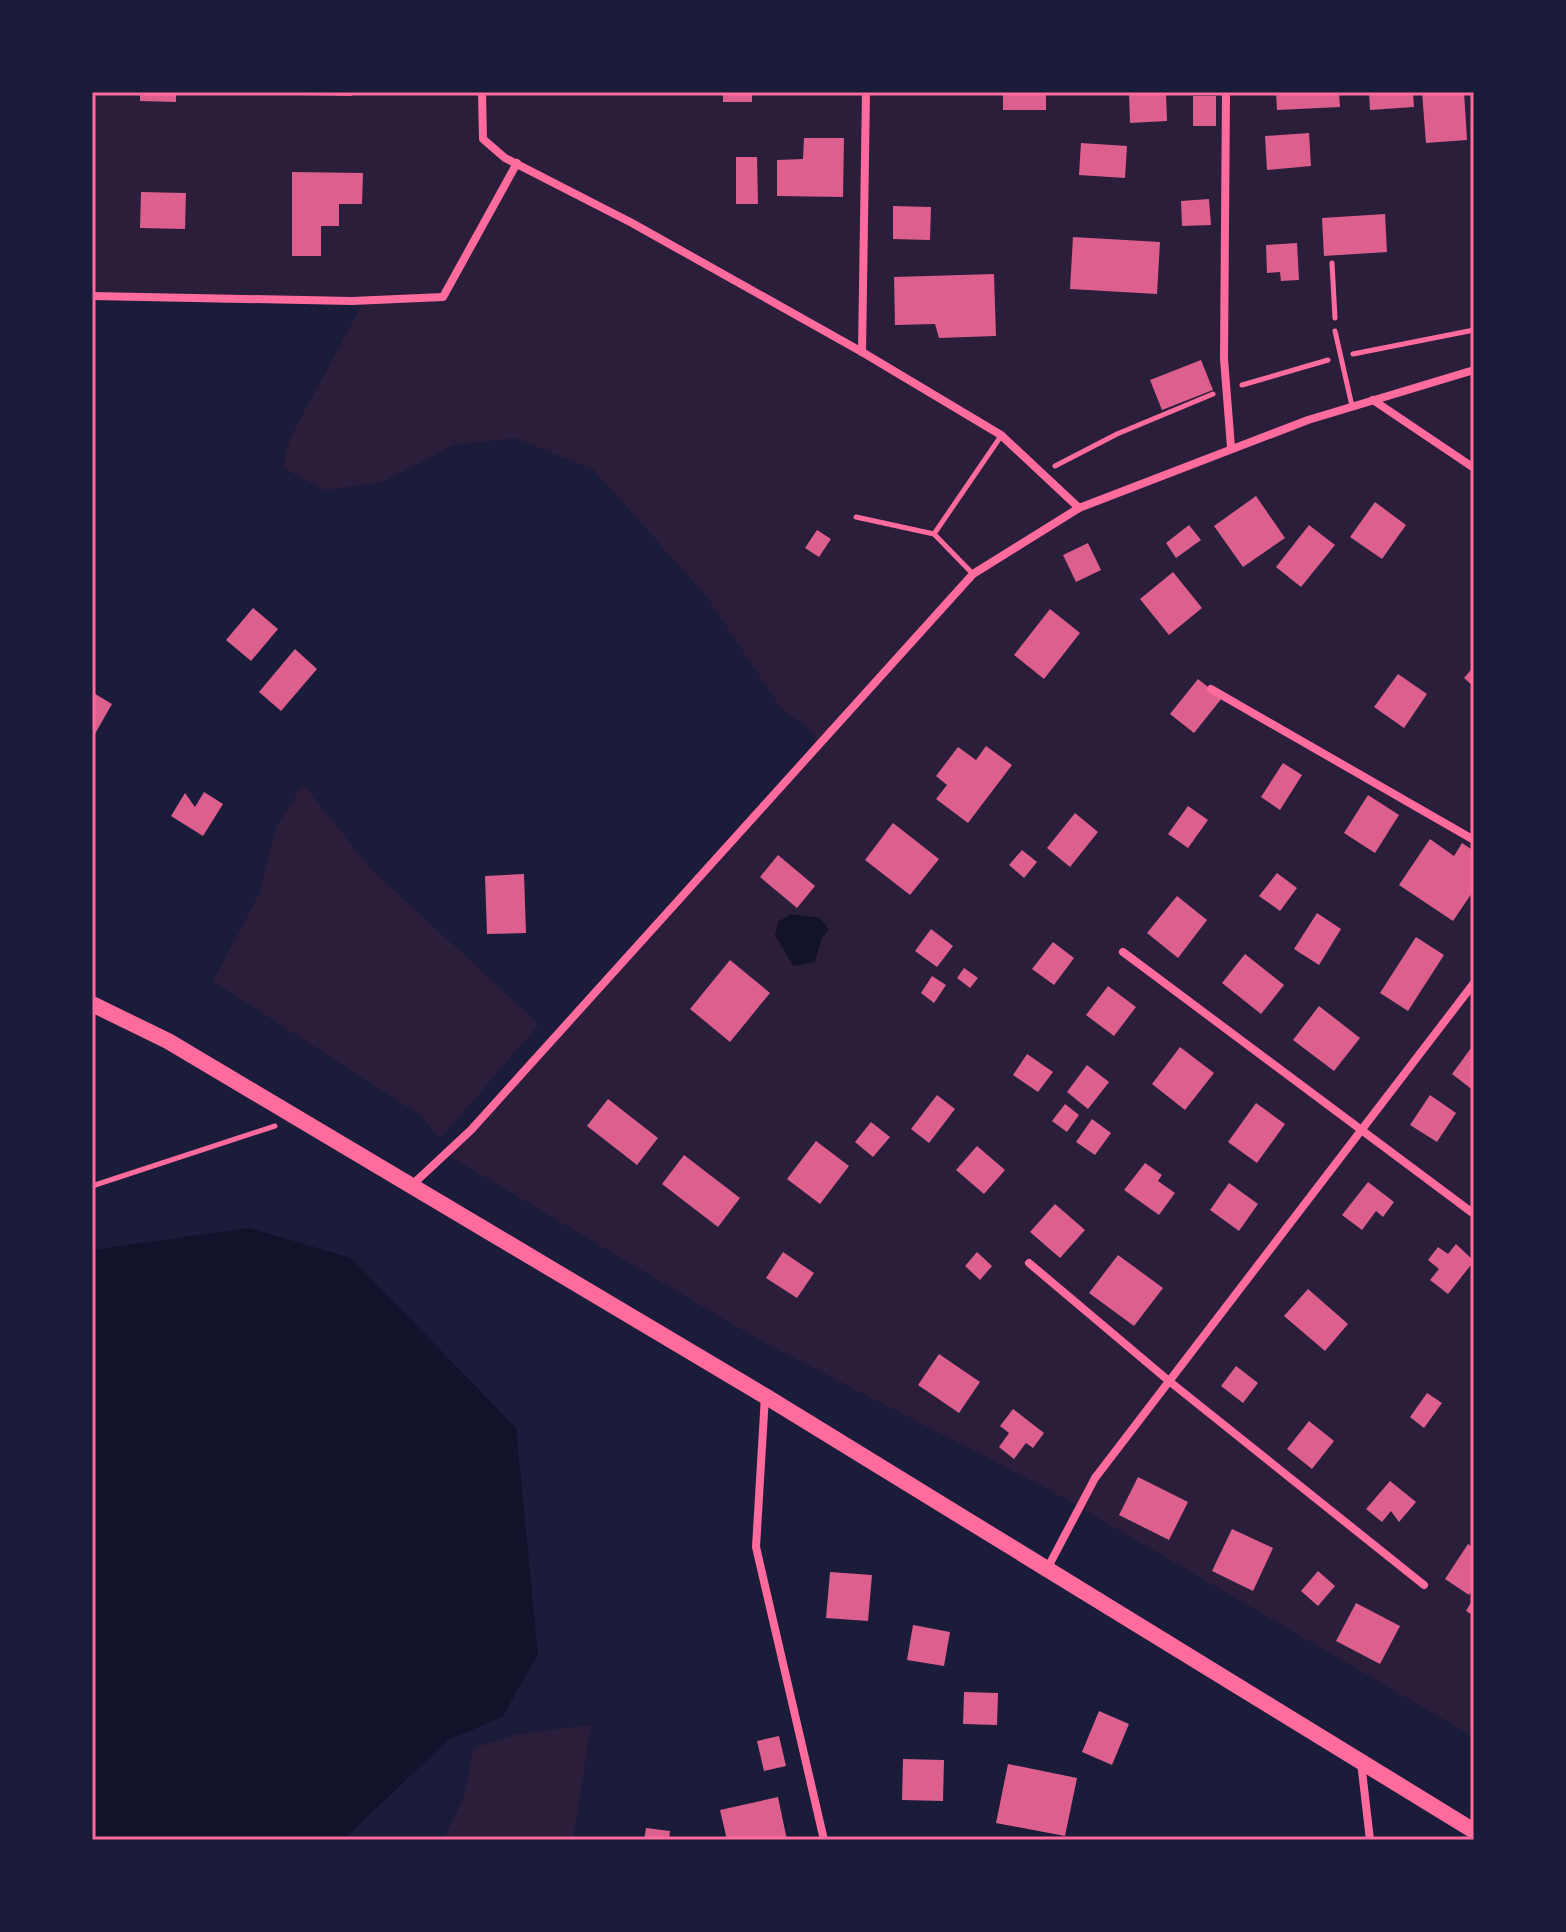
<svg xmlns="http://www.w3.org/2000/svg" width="1566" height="1932" font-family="'Fira Sans',sans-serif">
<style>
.green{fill:#2a1e3b}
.water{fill:#12122b}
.building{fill:#dd5f8e}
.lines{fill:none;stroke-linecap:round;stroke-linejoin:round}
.path{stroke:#ff6b9d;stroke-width:5}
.service{stroke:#ff6b9d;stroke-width:5}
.minor{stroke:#ff6b9d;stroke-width:8}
.secondary{stroke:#ff6b9d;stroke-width:16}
.neatline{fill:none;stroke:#ff6b9d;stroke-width:3}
</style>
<rect width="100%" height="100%" fill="#1b1b3a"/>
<g class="green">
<path d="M92,92h1382v1645l-424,-247 -296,-153 -308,-183 373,-410 -10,-15 -28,-21 -74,-111 -113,-127 -78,-32 -62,7 -74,38 -55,7 -42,-22 7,-30 74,-137 -272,-5z"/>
<path d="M303,784l67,84 169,156 -99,115 -20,-24 -207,-134 46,-87 17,-66z"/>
<path d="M591,1725l-18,115h-130l21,-43 9,-49 45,-14z"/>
</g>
<g class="water">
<path d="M791,914l29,4 9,12 -7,7 -7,25 -22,4 -18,-31 3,-13z"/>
<path d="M249,1228l102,30 165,170 22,227 -36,62 -54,23 -105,100h-251v-590z"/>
</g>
<g class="building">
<path d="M140,92h36v10l-36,-1z"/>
<path d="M304,92h48v4l-48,-1z"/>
<rect x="723" y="92" width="29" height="10"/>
<rect x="1003" y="92" width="43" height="18"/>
<path d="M1129,92h37l1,29 -37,2z"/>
<path d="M1276,92h63l1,15 -63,3z"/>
<path d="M1369,92h44l1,15 -44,3z"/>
<path d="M1422,92h42l3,48 -41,3z"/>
<rect x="1193" y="96" width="23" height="30"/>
<path d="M1309,133l2,33 -44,4 -2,-34z"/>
<path d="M804,138h40l-1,59 -66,-1v-36l26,-1z"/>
<path d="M1081,143l46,3 -2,32 -46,-3z"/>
<path d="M736,157h21l1,47h-22z"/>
<path d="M292,172l71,1 -1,31h-23v22h-18v30h-29z"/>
<path d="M141,192l45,1 -1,36 -45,-1z"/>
<path d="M1209,199l2,26 -29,1 -1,-25z"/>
<path d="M893,206l38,1 -1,33 -37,-1z"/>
<path d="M1385,214l2,38 -63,4 -2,-38z"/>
<path d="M1073,237l87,5 -3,52 -87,-5z"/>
<path d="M1297,243l2,37 -18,1 -1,-9 -13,1 -1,-28z"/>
<path d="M994,274l2,62 -57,2 -4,-14 -40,1 -1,-48z"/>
<path d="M1201,360l12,30 -51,20 -12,-30z"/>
<path d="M1256,496l29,42 -42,29 -29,-41z"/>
<path d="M1375,502l31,23 -24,34 -32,-22z"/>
<path d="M1189,525l12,15 -25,18 -10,-15z"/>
<path d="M1309,525l26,20 -34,42 -25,-20z"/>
<path d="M817,530l14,9 -12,18 -14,-9z"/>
<path d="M1088,543l13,27 -25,12 -13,-27z"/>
<path d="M1173,572l29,36 -33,27 -29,-36z"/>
<path d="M253,608l25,21 -27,32 -25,-21z"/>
<path d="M1050,609l30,24 -36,46 -30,-24z"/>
<path d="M295,649l22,20 -36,42 -22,-19z"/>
<path d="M1474,666v21l-10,-9z"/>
<path d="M1398,674l29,20 -23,34 -30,-21z"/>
<path d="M1198,679l24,19 -28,35 -24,-19z"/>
<path d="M92,692l20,12 -20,35z"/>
<path d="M986,746l26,19 -44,58 -32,-24 11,-14 -11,-9 22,-29 18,13z"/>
<path d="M1283,763l19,12 -22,35 -19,-13z"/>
<path d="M204,792l19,12 -20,32 -32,-20 14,-23 10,14z"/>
<path d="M1368,795l31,20 -24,38 -31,-20z"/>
<path d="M1188,806l20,14 -20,28 -20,-14z"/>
<path d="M1075,813l23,19 -28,35 -23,-19z"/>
<path d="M893,823l46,36 -29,36 -45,-35z"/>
<path d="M1430,839l24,17 8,-13 12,8 -3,25 3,14 -21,31 -54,-36z"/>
<path d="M1022,850l15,12 -13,16 -15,-13z"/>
<path d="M778,855l37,31 -18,22 -37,-31z"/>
<path d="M1277,873l20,15 -17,23 -21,-15z"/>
<path d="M524,874l2,59 -39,1 -2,-58z"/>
<path d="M1177,896l30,24 -29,38 -31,-25z"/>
<path d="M1317,913l24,16 -22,36 -25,-16z"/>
<path d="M931,929l22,17 -16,21 -22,-16z"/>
<path d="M1416,937l28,18 -36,56 -28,-18z"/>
<path d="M1053,942l21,16 -20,27 -22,-16z"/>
<path d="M1245,954l39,31 -23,29 -39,-31z"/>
<path d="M730,960l40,33 -40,49 -40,-33z"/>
<path d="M964,968l14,10 -8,10 -13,-10z"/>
<path d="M932,976l14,9 -12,18 -13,-10z"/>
<path d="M1108,986l28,21 -22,29 -28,-21z"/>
<path d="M1319,1006l41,32 -26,33 -41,-31z"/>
<path d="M1474,1044v47l-22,-17z"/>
<path d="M1180,1047l34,26 -29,37 -33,-26z"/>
<path d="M1027,1054l26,18 -15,20 -25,-17z"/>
<path d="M1087,1065l22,17 -21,27 -21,-17z"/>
<path d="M937,1095l18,14 -26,34 -18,-14z"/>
<path d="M1430,1095l26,18 -19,29 -27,-17z"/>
<path d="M608,1099l50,39 -21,27 -50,-39z"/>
<path d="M1256,1103l29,21 -28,39 -29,-21z"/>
<path d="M1065,1104l14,11 -12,17 -15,-11z"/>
<path d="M1092,1119l19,14 -16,22 -19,-13z"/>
<path d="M871,1122l19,15 -17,20 -18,-15z"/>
<path d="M816,1141l33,25 -29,38 -33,-25z"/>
<path d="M977,1146l28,24 -21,24 -28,-24z"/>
<path d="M684,1155l56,43 -22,29 -56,-43z"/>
<path d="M1145,1163l17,12 -4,6 17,12 -16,22 -35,-25z"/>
<path d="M1368,1182l26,20 -11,15 -7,-6 -14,19 -20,-15z"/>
<path d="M1229,1183l29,21 -19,27 -29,-21z"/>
<path d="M1055,1204l30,26 -25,28 -30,-26z"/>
<path d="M1456,1244l18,17 -26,33 -18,-14 9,-11 -11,-9 10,-13 10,7z"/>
<path d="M783,1252l31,21 -17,25 -31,-20z"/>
<path d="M977,1252l15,14 -12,14 -15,-14z"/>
<path d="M1118,1255l45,33 -29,38 -45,-33z"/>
<path d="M1308,1289l40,35 -23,27 -41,-35z"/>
<path d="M939,1354l41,28 -21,31 -41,-28z"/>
<path d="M1236,1366l22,17 -15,20 -22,-17z"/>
<path d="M1427,1393l15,10 -18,25 -14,-11z"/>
<path d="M1013,1409l31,24 -11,15 -7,-5 -12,16 -15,-12 10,-14 -9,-7z"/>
<path d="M1309,1421l25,20 -22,28 -25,-20z"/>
<path d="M1138,1477l50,25 -19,38 -50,-25z"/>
<path d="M1390,1481l26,21 -17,20 -8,-11 -9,11 -16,-13z"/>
<path d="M1232,1529l41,19 -20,43 -41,-20z"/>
<path d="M1468,1544l6,4v40l-5,7 -24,-16z"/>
<path d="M1318,1571l17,15 -17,20 -17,-15z"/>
<path d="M830,1572l42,3 -4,46 -42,-3z"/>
<path d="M1474,1597v19l-8,-5z"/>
<path d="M1356,1603l44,23 -20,38 -44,-23z"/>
<path d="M913,1625l37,7 -6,34 -37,-6z"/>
<path d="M964,1692l34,1 -1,32 -34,-1z"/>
<path d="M1099,1711l30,13 -17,41 -30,-13z"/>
<path d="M779,1736l7,30 -22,5 -7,-30z"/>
<path d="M903,1759l41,1 -1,41 -41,-1z"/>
<path d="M1008,1764l69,14 -12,58 -69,-13z"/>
<path d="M778,1797l9,43h-60l-7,-30z"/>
<path d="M646,1828l24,3 -1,9h-25z"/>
</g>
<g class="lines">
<g class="path">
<path d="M1332,263l3,55"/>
<path d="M1353,354l121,-24"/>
<path d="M1242,385l86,-25"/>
<path d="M1055,466l62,-32 96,-40"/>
<path d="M92,1186l183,-60"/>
</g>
<g class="service">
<path d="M1335,331l17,75"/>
<path d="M856,517l78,17 39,40"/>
<path d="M934,534l67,-98"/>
</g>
<g class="minor">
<path d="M482,92l1,47 22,19 127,65 230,129 139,83 78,73"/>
<path d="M1226,92l-2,267 7,88"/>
<path d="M92,296l260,5 91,-4 74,-134"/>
<path d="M862,352l4,-260"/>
<path d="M1373,400l101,68"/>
<path d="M1211,689l263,151"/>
<path d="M1123,952l351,262"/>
<path d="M412,1185l59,-55 502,-556 106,-66 229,-88 166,-50"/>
<path d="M1029,1263l140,118 255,204"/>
<path d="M765,1396l-9,151 68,293"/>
<path d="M1047,1569l48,-91 379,-495"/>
<path d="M1361,1762l9,78"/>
</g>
<path class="secondary" d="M92,1004l76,37 597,355 709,435"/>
</g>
<rect width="1566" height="1932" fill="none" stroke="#1b1b3a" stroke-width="188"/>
<rect x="94" y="94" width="1378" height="1744" class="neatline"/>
</svg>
